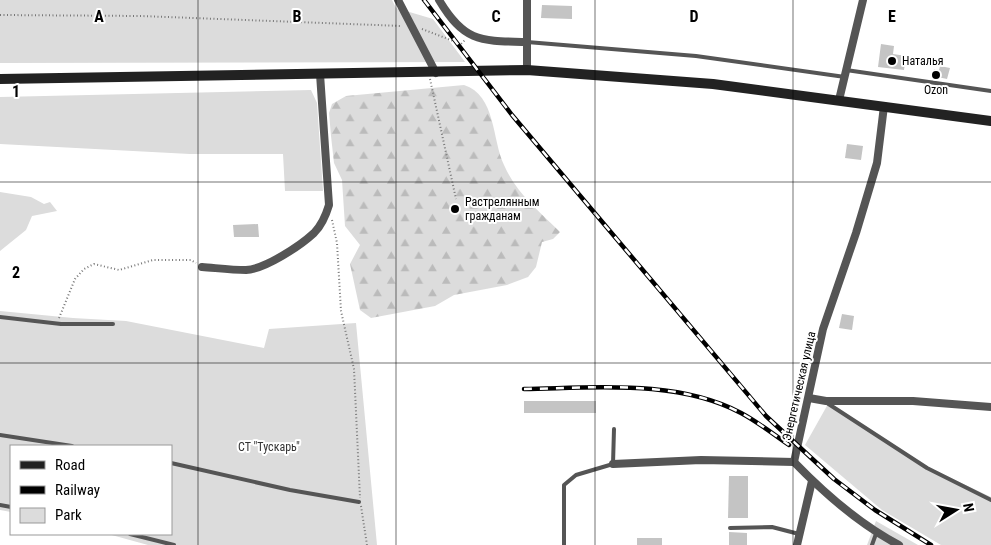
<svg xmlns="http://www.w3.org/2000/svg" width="991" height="545" font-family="'Roboto Condensed',sans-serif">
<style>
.green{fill:#dcdcdc}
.forest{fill:url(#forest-firs)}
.building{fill:#c4c4c4}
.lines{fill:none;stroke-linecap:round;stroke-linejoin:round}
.path{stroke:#777;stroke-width:2;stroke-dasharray:1 2.5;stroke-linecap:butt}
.lane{stroke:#555;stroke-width:4}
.street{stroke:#555;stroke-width:8}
.secondary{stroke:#222;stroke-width:10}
.rail-casing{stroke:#000;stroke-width:4.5}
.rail{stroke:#fff;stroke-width:2.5;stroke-dasharray:8;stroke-linecap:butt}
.grid{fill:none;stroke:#000;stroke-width:1;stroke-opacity:0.55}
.poi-dot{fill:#000;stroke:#fff;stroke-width:2}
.labels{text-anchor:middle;stroke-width:4;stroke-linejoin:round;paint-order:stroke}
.poi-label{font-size:12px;fill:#000;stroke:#fff;text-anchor:start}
.street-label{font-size:12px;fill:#000;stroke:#fff}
.park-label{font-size:12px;fill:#333;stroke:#fff}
.grid-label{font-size:16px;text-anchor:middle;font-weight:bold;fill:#000;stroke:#fff;stroke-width:4;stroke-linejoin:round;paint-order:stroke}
</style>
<defs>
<pattern id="forest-firs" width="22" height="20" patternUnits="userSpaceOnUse" patternTransform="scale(1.25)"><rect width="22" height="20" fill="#dcdcdc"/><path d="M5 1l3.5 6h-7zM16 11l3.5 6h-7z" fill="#bbb"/></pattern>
</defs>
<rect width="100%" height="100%" fill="#fff"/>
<g class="green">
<path d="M0,0h392l4,8 37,11 32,43 -465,1z"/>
<path d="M311,90l6,13 6,88h-38l-2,-37h-93l-190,-10v-47z"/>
<path d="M0,192l31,5 13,7 6,-2 7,9 -25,5 -6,14 -26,21z"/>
<path d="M0,311l73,7 53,3 138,27 5,-19 87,-6 21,222h-229l-40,-11h63v-88h-160v66l-11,-2z"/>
<path d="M828,404l93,60 70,33v48h-50l-59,-35 -77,-65z"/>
<path d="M876,521l42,24h-51z"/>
</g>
<path class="forest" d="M464,85c32,10 28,55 40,80 12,28 35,46 56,67l-7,7 -11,3 -6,25 -8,10 -21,8 -53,10 -19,11 -64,12 -11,-8 -10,-46 10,-19 -15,-19 -3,-46 -8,-17 -3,-27 -2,-23 3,-9 14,-8z"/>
<g class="building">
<path d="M542,5l30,1v13l-31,-1z"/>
<path d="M881,44l13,2 -1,8 13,2 -2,14 -26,-3z"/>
<path d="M940,66l10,2 -3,11 -14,-3 1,-7 5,1z"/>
<path d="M847,144l16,2 -2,14 -16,-2z"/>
<path d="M258,224l1,13h-25l-1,-12z"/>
<path d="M842,314l12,2 -2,14 -13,-2z"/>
<rect x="524" y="401" width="72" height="12"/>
<path d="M729,476h19v42h-20z"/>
<path d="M729,532l18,1v12h-18z"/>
<rect x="637" y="538" width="25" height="7"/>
</g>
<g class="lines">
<g class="path">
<path d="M0,15l141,1 261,10"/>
<path d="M422,29l39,15 4,-4"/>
<path d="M430,79l26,120"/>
<path d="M332,220l5,23 4,68 13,58 6,129"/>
<path d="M59,318l16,-39 9,-10 10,-5 25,6 34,-10h38l5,3"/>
<path d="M361,506l6,39"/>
</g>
<g class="lane">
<path d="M527,42l169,14 149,21"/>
<path d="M846,70l145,21"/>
<path d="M0,317l61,7h52"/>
<path d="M827,403l100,65 64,32"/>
<path d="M0,435l72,11"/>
<path d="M171,463l119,27 69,12"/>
<path d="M0,505l11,2"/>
<path d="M730,528l42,-1 27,7"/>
<path d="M130,534l44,11"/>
<path d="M564,545v-60l12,-10 37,-11 1,-35"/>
<path d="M872,545l5,-14"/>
</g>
<g class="street">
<path d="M398,0l38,73"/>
<path d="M439,0c25,42 41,41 87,42"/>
<path d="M527,70v-70"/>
<path d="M839,100l24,-100"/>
<path d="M202,267c14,1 29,3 44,3 19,-1 54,-24 68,-37 8,-8 12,-18 15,-28l-9,-131"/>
<path d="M809,398l17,3h87l78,6"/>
<path d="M794,462l29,-133 33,-96 21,-70 7,-57"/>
<path d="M794,462c31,32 65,62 105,83"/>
<path d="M613,464l88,-4 93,2"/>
<path d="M797,545l15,-64"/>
</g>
<path class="secondary" d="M0,79l527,-9 186,14 278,37"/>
<defs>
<g id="rail">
<path d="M424,0l88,115 254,301 68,63 41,31 56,35"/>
<path d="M524,389c70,-1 153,-10 217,24 17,9 32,21 48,32"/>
</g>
</defs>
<use href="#rail" class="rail-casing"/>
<use href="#rail" class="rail"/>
</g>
<path class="grid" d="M198,0v545M396,0v545M595,0v545M793,0v545M0,182h991M0,363h991"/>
<g class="poi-dot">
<circle cx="892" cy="61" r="5"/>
<circle cx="936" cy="75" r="5"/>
<circle cx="455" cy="209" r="5"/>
</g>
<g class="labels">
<g class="poi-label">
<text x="902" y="65">Наталья</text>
<text x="936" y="94" text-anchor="middle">Ozon</text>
<text x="465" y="206">Растрелянным<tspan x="465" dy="14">гражданам</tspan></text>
</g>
<g class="street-label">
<text transform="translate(799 386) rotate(-77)" y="4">Энергетическая улица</text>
</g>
<g class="park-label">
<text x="269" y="451">СТ "Тускарь"</text>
</g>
</g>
<g class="grid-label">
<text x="99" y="22">A</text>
<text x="297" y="22">B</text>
<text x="496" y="22">C</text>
<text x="694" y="22">D</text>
<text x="892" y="22">E</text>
<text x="16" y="97">1</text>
<text x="16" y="278">2</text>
</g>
<rect x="10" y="445" width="162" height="90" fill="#ffffff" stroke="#999999"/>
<rect x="20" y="461" width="25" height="8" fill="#222222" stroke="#999999"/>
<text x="55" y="470" font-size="15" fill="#000000">Road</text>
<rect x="20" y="486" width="25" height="8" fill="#000000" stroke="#999999"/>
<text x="55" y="495" font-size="15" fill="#000000">Railway</text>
<rect x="20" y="508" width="25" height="15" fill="#dcdcdc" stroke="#999999"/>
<text x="55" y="520" font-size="15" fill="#000000">Park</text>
<g transform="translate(956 510) rotate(79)" stroke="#ffffff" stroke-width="4" paint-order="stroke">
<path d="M0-4L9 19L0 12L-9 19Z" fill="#000000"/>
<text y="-8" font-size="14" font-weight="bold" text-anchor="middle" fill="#000000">N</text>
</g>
</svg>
